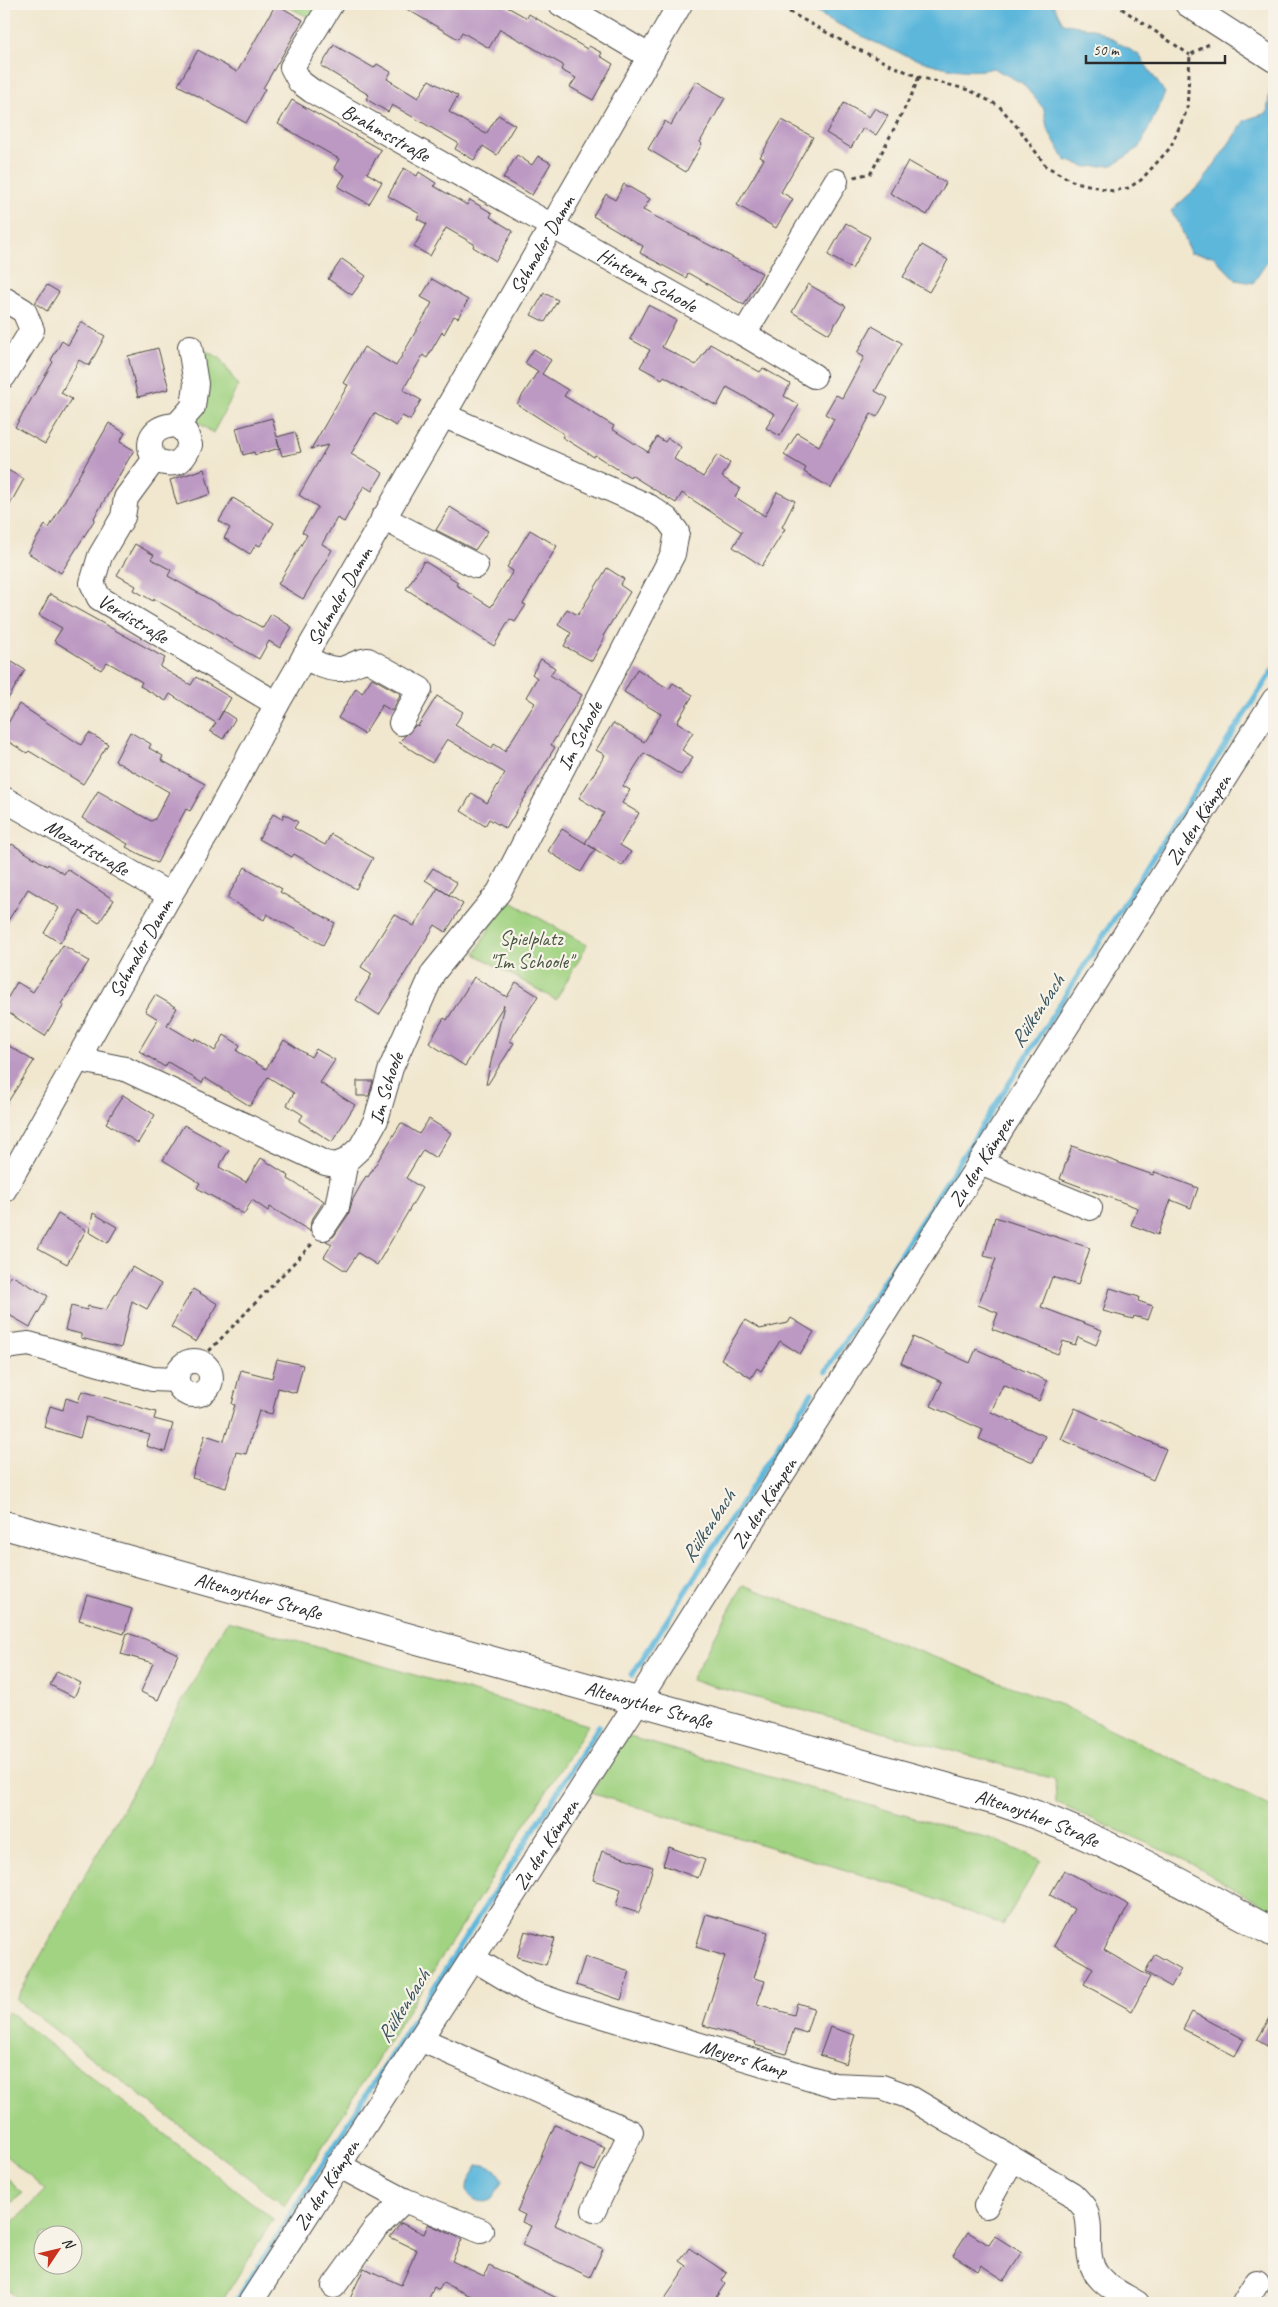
<svg xmlns="http://www.w3.org/2000/svg" width="1278" height="2307" font-family="Caveat,sans-serif">
<style>
.green{fill:#a1d382;stroke:#667f56;fill-rule:evenodd}
.water{fill:#5db7db;stroke:#447183}
.lines{fill:none;stroke-linecap:round;stroke-linejoin:round}
.stream{stroke:#5db7db;stroke-width:5.5}
.building{fill:#bc99c3}
.minor-casing{stroke:#494744;stroke-width:26}
.major-casing{stroke:#494744;stroke-width:30}
.path{stroke:#494744;stroke-width:3;stroke-dasharray:4 4;stroke-linecap:butt}
.minor{stroke:#fff;stroke-width:24}
.major{stroke:#fff;stroke-width:28}
.labels{text-anchor:middle;stroke-width:4.5;stroke-linejoin:round;paint-order:stroke}
.street-label{font-size:20px;fill:#2b2b2b;stroke:#f7f3e8}
.park-label{font-size:20px;fill:#485541;stroke:#f7f3e8}
.water-label{font-size:21px;font-style:italic;fill:#3a5560;stroke:#f7f3e8}
</style>
<rect width="100%" height="100%" fill="#f7f3e8"/>
<filter id="ink" filterUnits="userSpaceOnUse"><feTurbulence type="fractalNoise" baseFrequency=".02" numOctaves="2"/><feDisplacementMap in="SourceGraphic" scale="10" xChannelSelector="R" yChannelSelector="G"/><feConvolveMatrix kernelMatrix="1 2 1 2 8 2 1 2 1" color-interpolation-filters="sRGB"/></filter>
<filter id="wash" filterUnits="userSpaceOnUse"><feTurbulence type="fractalNoise" baseFrequency=".0096" numOctaves="4" result="noise"/><feDisplacementMap in="SourceGraphic" scale="20" xChannelSelector="R" yChannelSelector="G"/><feGaussianBlur stdDeviation="1.12" result="paint"/><feColorMatrix in="noise" values="0 0 0 0 0 0 0 0 0 0 0 0 0 0 0 0 0 1.4 0 .05"/><feComposite in="paint" operator="in"/></filter>
<g filter="url(#wash)">
<rect width="100%" height="100%" fill="#f1e7cf"/>
<g class="green">
<path d="M283,4h39l-9,16z"/>
<path d="M200,348l20,10 18,28 -25,47 -17,-12 12,-25 -12,-43z"/>
<path d="M506,899l81,46 -31,55 -81,-46z"/>
<path d="M743,1585l318,120 213,103v104l-91,-53 -127,-56 -1,-24 -364,-99z"/>
<path d="M227,1621l361,104 -303,481 -269,-206z"/>
<path d="M626,1736l373,106 42,18 -38,65 -91,-35 -321,-97z"/>
<path d="M8,2012l265,207 -52,84h-197l-20,-16v-55l41,-42 -41,-36v-135zM72,2234v30h-30v-30z"/>
<path d="M4,2175l19,18 -19,16z"/>
</g>
<g class="water">
<path d="M801,4h252l10,19 34,7 42,25 26,38 -25,54 -27,18 -26,2 -22,-7 -18,-32 -3,-19 -22,-26 -29,-15c-52,15 -146,-39 -192,-64z"/>
<path d="M1271,81l3,2v169l-21,31 -17,-3 -23,-24 -23,-3 -10,-28 -9,-14 30,-27 44,-64 22,-7z"/>
<path d="M485,2165l10,4 7,12c-3,5 -6,14 -10,18 -9,7 -25,0 -25,-11 0,-8 6,-15 10,-22z"/>
</g>
<g class="lines">
<g class="stream">
<path d="M826,1371l448,-703"/>
<path d="M632,1675l180,-282"/>
<path d="M235,2303l364,-577"/>
</g>
</g>
<g id="blocks">
<g class="building">
<path d="M276,4l27,16 -40,68 2,1 -19,34 -68,-38 20,-35 39,22z"/>
<path d="M398,4h104l25,14 2,-4 58,35 2,-3 13,7 -2,3 13,8 -20,36 -23,-13 6,-9 -15,-8 2,-5 -63,-36 -11,19 -27,-16 -4,7z"/>
<path d="M334,45l40,23 3,-4 14,8 -4,7 31,19 11,-18 29,16 -9,16 37,22 12,-19 17,10 -18,30 -14,-9 -9,14 -19,-11 3,-6 -66,-38 -4,7 -22,-13 3,-4 -48,-29z"/>
<path d="M696,81l29,17 -25,44 2,2 -16,28 -38,-23 17,-28 6,4z"/>
<path d="M292,100l89,50 -14,23 15,9 -13,22 -31,-17 7,-12 -11,-7 5,-9 -61,-35z"/>
<path d="M844,103l25,14 6,-9 13,8 -12,19 -13,-7 -12,20 -25,-15z"/>
<path d="M782,120l31,17 -32,55 12,7 -17,29 -39,-23 27,-46 -4,-2z"/>
<path d="M517,155l15,10 6,-9 13,7 -19,32 -29,-17z"/>
<path d="M908,161l38,22 -19,32 -37,-22z"/>
<path d="M404,168l13,8 2,-4 17,11 -2,3 33,19 3,-5 22,13 -2,4 23,14 -17,30 -23,-14 1,-3 -28,-16 -16,28 -16,-9 13,-23 -10,-5 3,-5 -32,-18z"/>
<path d="M624,184l26,15 -7,11 119,63 -18,32 -56,-32 -2,5 -46,-25 3,-7 -50,-30 13,-22 9,6z"/>
<path d="M846,223l24,14 -18,32 -24,-14z"/>
<path d="M922,245l26,15 -19,32 -26,-15z"/>
<path d="M342,259l24,17 -14,19 -24,-16z"/>
<path d="M432,279l36,21 -10,18 -4,-2 -10,18 -2,-2 -15,26 -4,-3 -20,35 18,10 -11,20 -8,-4 -6,10 -22,-13 -23,41 32,19 -11,18 -8,-5 -20,36 -7,-4 -15,26 10,6 -29,49 -25,-15 29,-49 -5,-3 16,-25 -19,-12 29,-50 -17,4 37,-64 -5,-2 21,-36 32,19 36,-63 -11,-6z"/>
<path d="M808,284l38,22 -17,28 -37,-22z"/>
<path d="M47,285l12,7 -12,19 -12,-8z"/>
<path d="M544,293l14,7 -13,22 -14,-7z"/>
<path d="M648,305l28,15 -14,27 34,18 14,-21 50,28 3,-4 27,16 -6,12 15,9 -19,31 -14,-8 9,-14 -48,-27 -10,19 -53,-30 -2,3 -22,-12 10,-17 -20,-11z"/>
<path d="M81,322l24,14 -16,30 -10,-6 -18,33 11,6 -27,45 -30,-17 38,-65 -2,-2 11,-19 6,4z"/>
<path d="M872,326l30,17 -27,48 13,7 -11,19 -6,-3 -40,74 -27,-16 2,-4 -22,-13 13,-22 22,13 15,-27 -9,-5 11,-19 6,3 22,-41 -7,-4z"/>
<path d="M158,348l11,41 -31,8 -10,-41z"/>
<path d="M534,349l17,11 -9,14 26,16 -4,6 50,30 -2,3 36,23 9,-15 8,5 3,-4 13,9 -7,12 29,18 14,-22 13,8 -8,14 18,11 -5,9 30,19 12,-24 18,9 -13,26 3,2 -23,37 -29,-19 9,-15 -60,-39 -6,10 -45,-28 -1,2 -35,-22 -1,2 -32,-20 2,-3 -47,-30 21,-33 -13,-8z"/>
<path d="M272,418l5,19 18,-5 6,20 -19,4 -5,-17 3,9 -25,7 -1,-3 -11,3 -7,-27z"/>
<path d="M109,423l16,10 -5,9 14,8 -40,68 1,1 -34,54 -33,-20 17,-28 4,3z"/>
<path d="M4,468l20,11 -20,36z"/>
<path d="M204,469l7,25 -34,11 -7,-25z"/>
<path d="M233,498l41,25 -14,23 -4,-2 -6,10 -26,-16 6,-10 -11,-7z"/>
<path d="M450,507l38,24 -13,19 -39,-20z"/>
<path d="M530,530l27,16 -34,58 3,1 -11,17 -5,-3 -16,27 -88,-57 18,-28 34,21 -2,3 35,22 22,-36 -6,-4z"/>
<path d="M135,544l19,11 -3,4 20,11 -3,6 71,40 1,-1 23,13 8,-14 21,13 -12,21 -11,-7 -10,18 -105,-60 -1,2 -19,-11 2,-4 -19,-11z"/>
<path d="M607,568l17,11 -4,6 10,7 -27,44 2,1 -13,24 -28,-15 7,-13 -13,-8 9,-16 11,6z"/>
<path d="M50,594l115,64 -5,9 31,18 5,-8 35,21 -13,22 5,-9 12,8 -12,20 -13,-8 6,-8 -46,-29 -4,7 -26,-15 2,-4 -35,-20 -6,8 -47,-29 8,-13 -23,-13z"/>
<path d="M4,657l21,13 -21,36z"/>
<path d="M541,659l14,9 -5,7 32,20 -31,50 4,2 -49,82 -17,-10 -4,7 -24,-15 11,-18 15,10 18,-30 -58,-34 -15,24 -33,-21 17,-17 2,1 19,-30 26,16 -8,13 37,23 2,-4 11,7 30,-48 -9,-6 11,-19 -5,-4z"/>
<path d="M637,669l32,20 4,-6 20,12 -16,27 16,10 -11,18 11,7 -12,18 -37,-22 -21,33 7,4 -8,13 17,10 -19,32 11,7 -9,14 -37,-23 19,-30 -25,-15 26,-43 -9,-5 17,-27 31,19 17,-28 -37,-22z"/>
<path d="M372,678l29,16 -9,17 -10,-6 -18,29 -26,-16 18,-30 6,5z"/>
<path d="M19,704l62,41 8,-12 19,11 -25,40 -54,-33 -2,2 -23,-14v-9z"/>
<path d="M130,732l21,12 -2,4 14,8 -2,4 44,24 -15,27 -4,-2 -29,54 -31,-16 2,-3 -46,-26 16,-27 53,30 4,-2 14,-27 -54,-31z"/>
<path d="M273,814l9,5 2,-5 14,8 -4,6 31,17 6,-11 42,24 -17,31 -62,-35 -2,3 -33,-18z"/>
<path d="M562,829l33,20 -14,23 -33,-21z"/>
<path d="M12,844l35,22 1,-2 16,10 3,-5 47,31 -15,23 -19,-12 -20,32 -16,-10 15,-25 -31,-19 -24,38v-82l5,3z"/>
<path d="M245,867l37,22 -2,3 55,31 -12,22 -56,-31 -3,6 -37,-22z"/>
<path d="M433,868l24,15 -8,12 -24,-15z"/>
<path d="M438,888l25,16 -17,28 -11,-7 -56,90 -23,-15 16,-26 -11,-7 33,-53 20,12z"/>
<path d="M63,945l26,16 -28,43 3,1 -19,31 -41,-26v-6l13,-22 16,10z"/>
<path d="M474,977l33,20 9,-15 22,14 -28,45 4,2 -26,41h-2l18,-79 -39,61 -36,-23 15,-25 3,2z"/>
<path d="M155,995l22,13 -10,17 27,16 1,-3 20,13 9,-16 16,10 -3,6 29,18 18,-29 27,17 5,-8 19,11 -15,23 35,22 -23,37 -33,-21 4,-6 -16,-10 7,-12 -26,-16 -18,29 -45,-28 -3,5 -34,-21 -3,5 -26,-16 19,-32 -13,-8z"/>
<path d="M4,1043l30,18 -30,47z"/>
<path d="M357,1081h16l-4,15h-12z"/>
<path d="M123,1095l32,20 -17,28 -32,-20z"/>
<path d="M429,1119l22,14 -15,25 -13,-8 -17,28 16,10 -45,77 -19,-12 -12,18 -22,-14 8,-13 -6,-3 8,-5 14,-21 5,-16 13,-23 2,1 33,-54 18,11z"/>
<path d="M184,1125l45,25 -10,17 27,15 15,-24 28,18 -1,3 36,22 -13,20 -1,10 -40,-24 -2,4 -16,-11 -8,14 -47,-26 3,-5 -37,-23z"/>
<path d="M1072,1146l81,29 2,-3 43,16 -7,20 -20,-8 -13,35 -27,-10 7,-17 -78,-29z"/>
<path d="M93,1213l24,14 -9,16 -19,-11z"/>
<path d="M58,1214l28,16 -19,34 -29,-16z"/>
<path d="M995,1217l95,31 -12,37 -26,-8 -11,30 61,23 -6,15 -18,-8 -3,8 -12,-4 -5,13 -66,-25 6,-16 -20,-8 18,-46 -12,-3z"/>
<path d="M132,1267l29,17 -14,25 -15,-8 -11,47 -40,-10v-4l-16,-4 6,-24 16,4 1,-4 18,4z"/>
<path d="M11,1275l37,21 -18,31 -26,-15v-24z"/>
<path d="M1110,1288l29,9 -1,4 15,5 -5,14 -14,-4 -1,3 -30,-8z"/>
<path d="M193,1289l25,15 -22,38 -25,-15z"/>
<path d="M791,1318l23,14 -14,22 -20,-13 -19,30 -4,-3 -6,10 -30,-19 24,-39 15,9 28,-6z"/>
<path d="M913,1337l57,26 6,-14 71,32 -8,20 -36,-16 -12,27 54,24 -12,26 -54,-23 4,-9 -52,-24 11,-24 -41,-19z"/>
<path d="M277,1359l26,6 -7,28 -18,-5 -6,26 -13,-3 -13,43 -10,-2 -10,36 -34,-10 13,-43 19,6 11,-36 -3,-1 9,-34 31,8z"/>
<path d="M82,1391l74,21 -2,7 19,5 -8,28 -19,-6 4,-11 -64,-18 -6,21 -36,-11 6,-21 13,4 3,-12 12,4z"/>
<path d="M1075,1408l91,41 -13,31 -92,-41z"/>
<path d="M87,1595l45,14 -8,25 -45,-14z"/>
<path d="M127,1633l18,6 33,15 -20,46 -17,-8 12,-29 -32,-9z"/>
<path d="M57,1671l24,12 -7,14 -24,-12z"/>
<path d="M669,1847l36,13 -7,18 -35,-13z"/>
<path d="M602,1851l51,16 -14,46 -23,-7 5,-17 -28,-9z"/>
<path d="M1064,1870l65,35 -25,45 46,27 -18,34 -48,-27 9,-16 -39,-22 20,-37 -24,-14z"/>
<path d="M706,1914l62,18 -14,46 11,3 -8,23 37,11 3,-12 17,5 -8,25 -12,-4 -8,25 -31,-9 1,-3 -53,-17 22,-69 -29,-9z"/>
<path d="M525,1931l30,8 -9,26 -29,-8z"/>
<path d="M1155,1954l26,15 -10,18 -26,-15z"/>
<path d="M585,1957l45,14 -9,29 -45,-15z"/>
<path d="M1274,2011v39l-17,-10z"/>
<path d="M1192,2012l52,27 -9,17 -52,-27z"/>
<path d="M830,2027l25,8 -9,29 -26,-9z"/>
<path d="M555,2125l50,22 -10,24 -15,-6 -25,60 48,24 -13,28 -68,-32 9,-19 -9,-4 3,-7 -8,-4z"/>
<path d="M401,2223l23,11 4,-10 34,15 -10,22 32,15 5,-11 78,38h-81l-43,-20 -4,7 -5,-3 -7,16h-79l16,-35 37,17 16,-35 -27,-13z"/>
<path d="M968,2232l21,13 6,-9 27,17 -18,27 -23,-15 -3,6 -25,-16z"/>
<path d="M689,2248l38,25 -5,8 3,3 -13,19h-50l25,-37 -7,-5z"/>
</g>
</g>
</g>
<g filter="url(#ink)">
<use href="#blocks" fill-opacity="0" stroke="#494744" stroke-width="1"/>
<g class="lines">
<defs>
<g id="minor">
<path id="s1" d="M331,4l-39,63 8,15 12,9 432,243 70,42"/>
<path d="M561,4l88,52"/>
<path d="M1187,4l87,56"/>
<path d="M4,299l20,12 8,19 -28,46"/>
<path d="M744,334l92,-153"/>
<path d="M177,425l16,-18 3,-23 -6,-37"/>
<path id="s2" d="M154,460c-10,-22 0,-34 23,-35l9,8 4,12c-8,20 -16,22 -36,15l-28,38 -3,19 -23,39 -8,27 7,15 178,106"/>
<path d="M383,518l93,48"/>
<path d="M304,657c12,6 24,13 37,12 9,-2 17,-8 27,-9l52,29 -19,34"/>
<path id="s3" d="M4,799l166,96"/>
<path id="s4" d="M79,1056l7,5 39,8 200,94 10,2 11,-4 15,-14 15,-27 15,-52 42,-95 66,-81 174,-338 4,-22 -10,-13 -17,-12 -207,-92"/>
<path d="M980,1163l110,45"/>
<path id="s5" d="M4,1190l166,-295 41,-68 66,-123 403,-700"/>
<path d="M323,1228l14,-21 9,-46"/>
<path d="M4,1347l25,-3 123,35 24,1"/>
<circle cx="194" cy="1378" r="17"/>
<path id="s6" d="M472,1958l57,34 34,12 271,81 48,2 25,9 165,98c4,4 10,10 13,15 9,21 -2,44 11,64 9,14 28,22 41,30"/>
<path d="M420,2039l211,93 -37,78"/>
<path d="M338,2165l66,35 77,31"/>
<path d="M986,2206l26,-46"/>
<path d="M334,2286l41,-57 29,-29"/>
<path id="s7" d="M250,2303l388,-602 636,-1001"/>
<path d="M1244,2303l13,-21"/>
</g>
<g id="major">
<path id="s8" d="M4,1525l996,277c96,32 185,83 274,131"/>
</g>
</defs>
<use href="#minor" class="minor-casing"/>
<use href="#major" class="major-casing"/>
<g class="path">
<path d="M775,4l78,43 42,20 24,10 50,13 30,16 20,23 27,37 26,15 41,10 15,-3 13,-8 29,-32 17,-38 3,-55 19,-11"/>
<path d="M1115,4l75,51"/>
<path d="M854,177l17,-4 41,-79 7,-17"/>
<path d="M196,1360l14,-10 102,-106"/>
</g>
<use href="#minor" class="minor"/>
<use href="#major" class="major"/>
</g>
</g>
<g class="labels">
<g class="street-label">
<text dy="7" stroke="none"><textPath href="#s1" startOffset="191">Brahmsstraße</textPath></text>
<text dy="7" stroke="none"><textPath href="#s5" startOffset="1088">Schmaler Damm</textPath></text>
<text dy="7" stroke="none"><textPath href="#s1" startOffset="491">Hinterm Schoole</textPath></text>
<text dy="7" stroke="none"><textPath href="#s5" startOffset="682">Schmaler Damm</textPath></text>
<text dy="7" stroke="none"><textPath href="#s2" startOffset="320">Verdistraße</textPath></text>
<text dy="7" stroke="none"><textPath href="#s4" startOffset="781">Im Schoole</textPath></text>
<text dy="7" stroke="none"><textPath href="#s7" startOffset="1761">Zu den Kämpen</textPath></text>
<text dy="7" stroke="none"><textPath href="#s3" startOffset="96">Mozartstraße</textPath></text>
<text dy="7" stroke="none"><textPath href="#s5" startOffset="278">Schmaler Damm</textPath></text>
<text dy="7" stroke="none"><textPath href="#s4" startOffset="376">Im Schoole</textPath></text>
<text dy="7" stroke="none"><textPath href="#s7" startOffset="1356">Zu den Kämpen</textPath></text>
<text dy="7" stroke="none"><textPath href="#s7" startOffset="951">Zu den Kämpen</textPath></text>
<text dy="7" stroke="none"><textPath href="#s8" startOffset="264">Altenoyther Straße</textPath></text>
<text dy="7" stroke="none"><textPath href="#s8" startOffset="669">Altenoyther Straße</textPath></text>
<text dy="7" stroke="none"><textPath href="#s8" startOffset="1074">Altenoyther Straße</textPath></text>
<text dy="7" stroke="none"><textPath href="#s7" startOffset="546">Zu den Kämpen</textPath></text>
<text dy="7" stroke="none"><textPath href="#s6" startOffset="291">Meyers Kamp</textPath></text>
<text dy="7" stroke="none"><textPath href="#s7" startOffset="141">Zu den Kämpen</textPath></text>
</g>
<g class="park-label">
<text x="531" y="945">Spielplatz<tspan x="531" dy="23">"Im Schoole"</tspan></text>
</g>
<g class="water-label">
<text transform="translate(1037 1011) rotate(-57)" y="7">Rülkenbach</text>
<text transform="translate(708 1526) rotate(-57)" y="7">Rülkenbach</text>
<text transform="translate(403 2006) rotate(-58)" y="7">Rülkenbach</text>
</g>
</g>
<rect width="1278" height="2307" fill="none" stroke="#f7f3e8" stroke-width="20"/>
<g transform="translate(58 2250) rotate(55)"><circle r="24" fill="#f7f3e8" stroke="#a5a39c"/>
<path d="M0-4L9 19L0 12L-9 19Z" fill="#c8321e"/>
<text y="-8" font-size="14" font-weight="bold" text-anchor="middle" fill="#2b2b2b">N</text>
</g>
<path d="M1086 55v8h139v-8" fill="none" stroke="#2b2b2b" stroke-width="2.5"/>
<text x="1093" y="55" font-size="15" fill="#2b2b2b" stroke="#f7f3e8" stroke-width="4" paint-order="stroke">50 m</text>
</svg>
